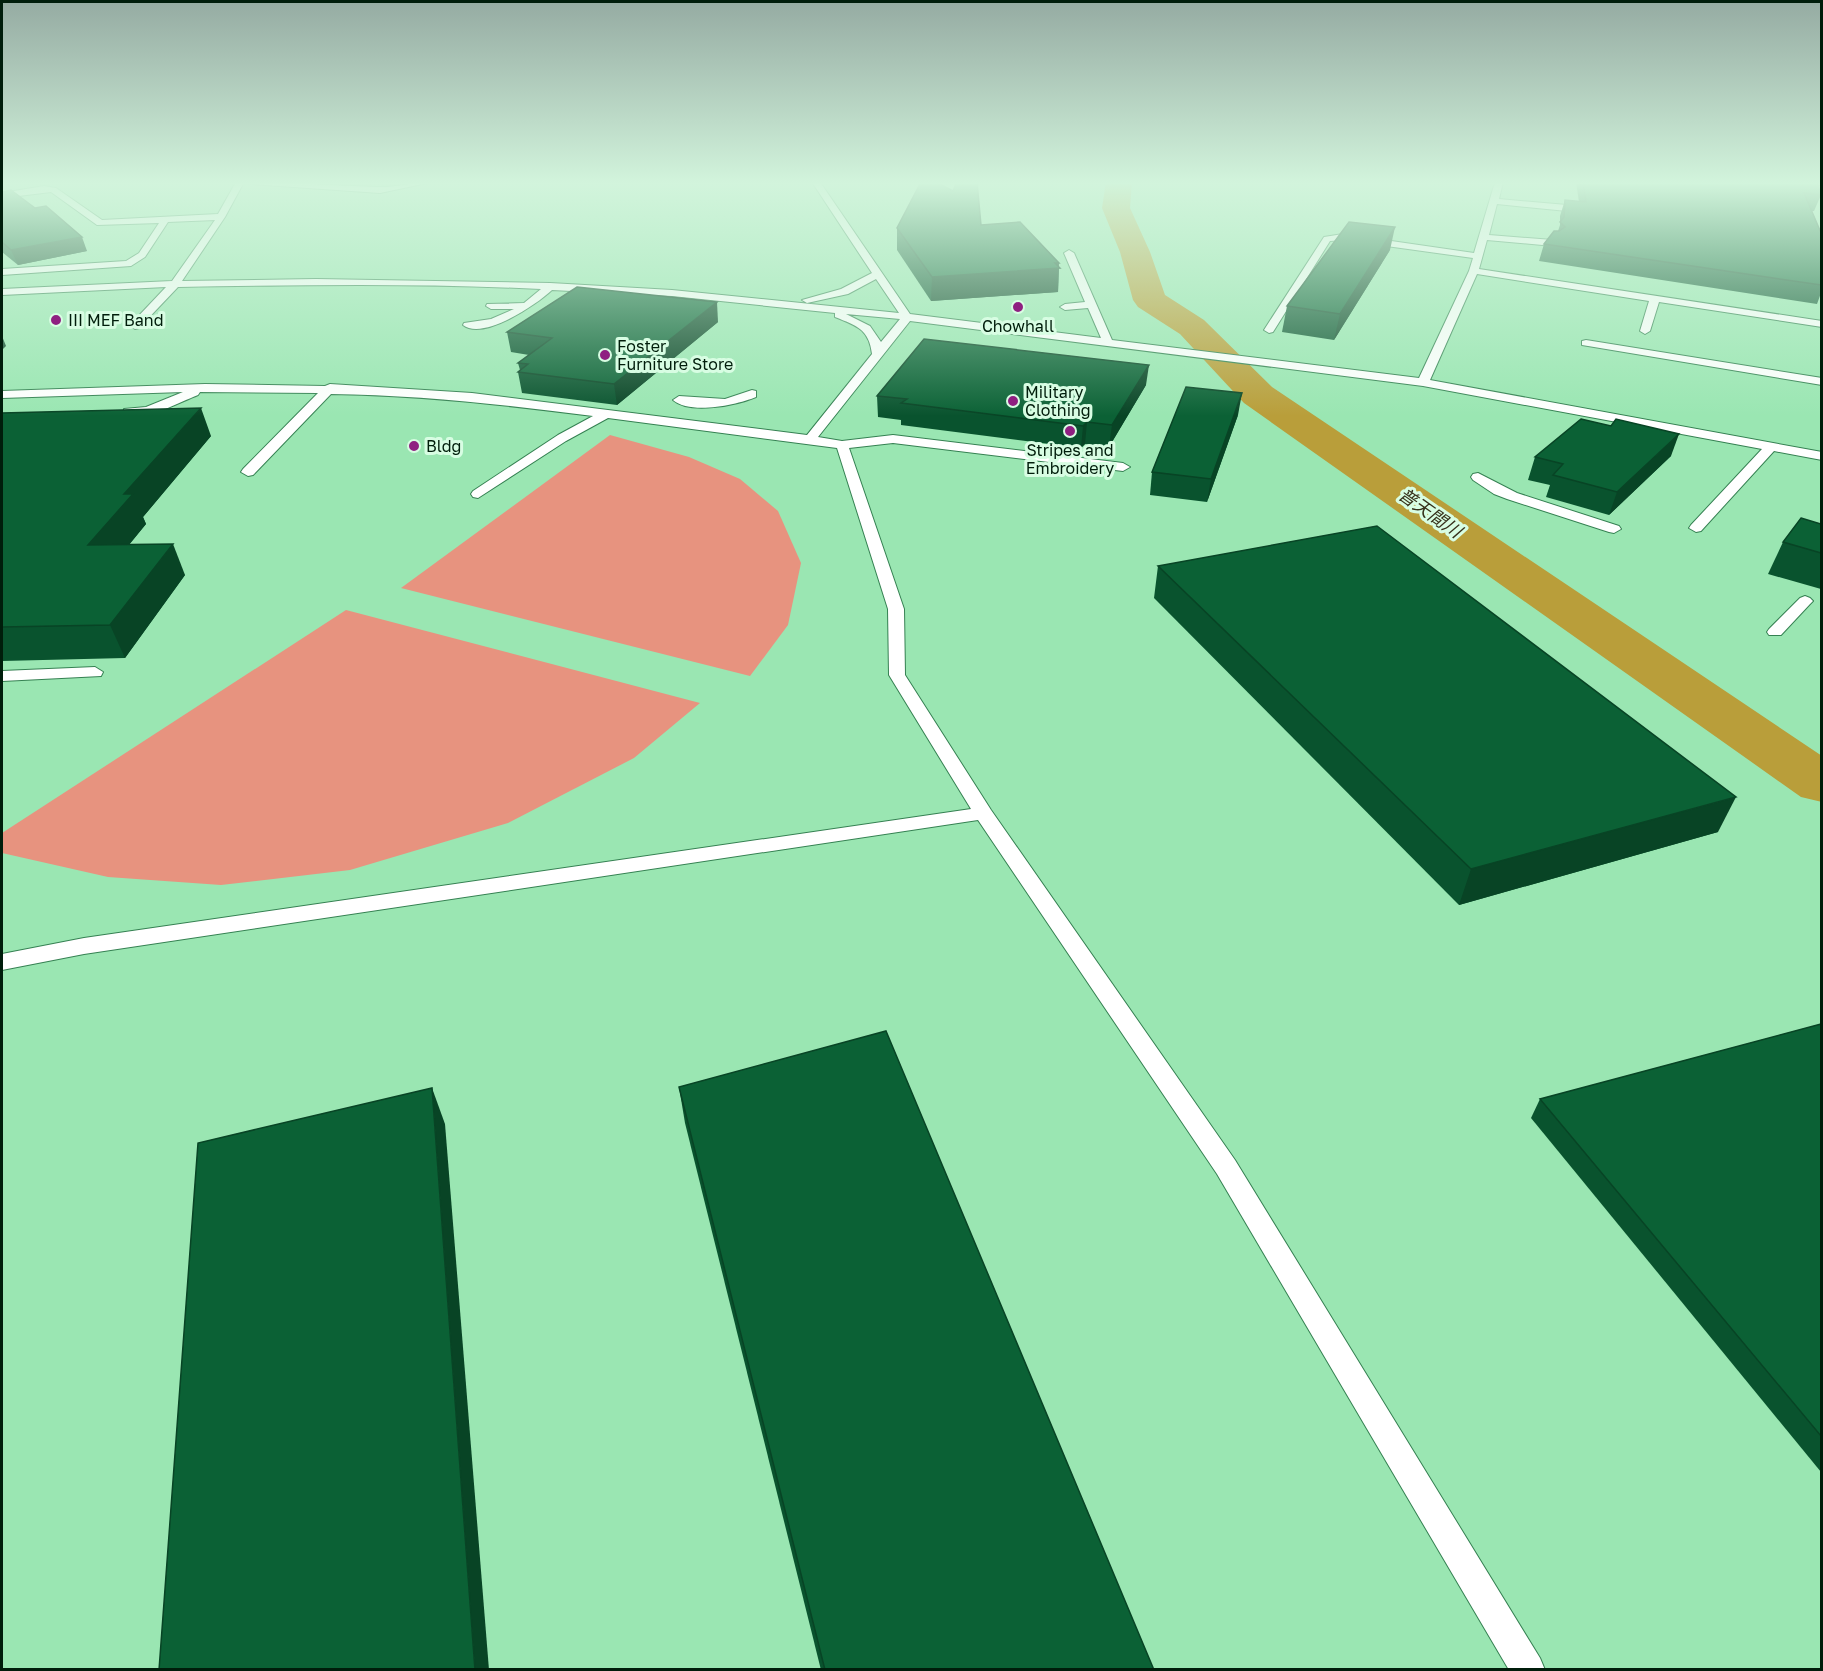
<svg xmlns="http://www.w3.org/2000/svg" width="1823" height="1671" font-family="'Golos Text','Noto Sans JP',sans-serif">
<style>
.green{fill:#e7937f}
.lines{fill:none;stroke-linecap:round;stroke-linejoin:round}
.river{fill:#b99e3a;fill-rule:evenodd}
.service-casing{stroke:#358152;stroke-width:2}
.service{fill:#fff;fill-rule:evenodd}
.wall{fill:#09532e}
.shaded-wall{fill:#084425}
.building{fill:#0b6135;stroke:#084425;stroke-width:1.5}
.poi-dot{fill:#8f1f81;stroke:#d8fde3;stroke-width:2}
.labels{text-anchor:middle;stroke-width:6;stroke-linejoin:round;paint-order:stroke}
.far-poi-label{font-size:16px;fill:#001d0b;stroke:#d8fde3;text-anchor:start}
.far-water-label{font-size:18px;font-style:italic;fill:#36301a;stroke:#d8fde3}
</style>
<rect width="100%" height="100%" fill="#9ae6b2"/>
<g class="green">
<path d="M610,435l79,22 51,22 38,32 23,52 -13,62 -38,51 -349,-88z"/>
<path d="M346,610l354,93 -66,55 -126,65 -158,47 -129,15 -113,-8 -106,-24v-20z"/>
</g>
<g class="lines">
<path class="river" d="M1106,182h26l-2,26 20,44 15,43 39,25 68,67 550,369v46l-21,-5 -557,-394 -64,-69 -42,-27 -5,-7 -13,-48 -18,-44z"/>
<defs>
<g id="service">
<path d="M236,182h8l-19,35 -43,64 134,-2 234,4 122,7 227,23 -23,-34 -28,15 -41,9 -5,-3 39,-11 31,-16 -60,-91h8l90,132 191,24 -13,-30 -23,2 -5,-3 5,-3 20,-2 -21,-49 5,-3 5,3 38,87 307,38 50,-107 4,-13 -130,-18 -13,1 -57,91 -4,1 -5,-3 60,-93 19,-3 131,19 21,-71h8l-4,17 68,6 4,3 -4,3 -70,-7 -8,31 64,5 5,3 -5,3 -66,-6 -8,29 343,52v6l-163,-25 -9,29 -5,3 -5,-3 9,-30 -172,-27 -47,106 392,72v8l-48,-9 -73,80 -5,1 -7,-4 2,-3 71,-76 -339,-63 -513,-65 -92,116 24,4 51,-6 230,28 7,4 -7,4 -230,-28 -44,5 55,161 1,66 86,135 244,350 305,498 5,12h-36l-292,-496 -239,-354 -894,134 -82,16v-16l82,-16 887,-129 -82,-134 -1,-66 -51,-161 -229,-30 -42,23 -88,57 -5,-1 -2,-3 2,-3 85,-56 35,-19c-87,-11 -174,-21 -262,-22l-78,81 -5,1 -7,-4 2,-3 75,-76 -118,-1 -2,3c-23,9 -49,25 -74,20v-6l22,-2 37,-15 -181,6v-7l203,-7 120,2 5,-2 142,9 335,42 65,-81c-3,-25 -15,-28 -37,-37v-4l-163,-17 -120,-6c-16,15 -69,51 -89,35l1,-2 27,-4 23,-10h-23l-5,-3 1,-2 37,-1 17,-14c-121,-6 -242,-4 -363,-2l-39,41 -4,1 -5,-3 1,-2 35,-37 -164,8v-6l170,-8 43,-61 -47,2 -23,35 -14,9 -129,9v-6l124,-8 13,-8 20,-30 -62,2 -46,-33 -49,6v-5l42,-7 12,2 46,32 116,-6zM846,314l54,5 -19,23 -11,-16z"/>
<path d="M248,182c43,0 86,4 129,5 18,1 37,-5 55,-5l-52,11 -128,-9z"/>
<path d="M1822,182v3h-28l-4,-2z"/>
<path d="M1586,340l236,38v7l-240,-40v-4z"/>
<path d="M752,390l4,1v6c-19,8 -66,18 -83,3l6,-4 46,3z"/>
<path d="M1478,473l39,20 102,33 2,3 -7,4 -5,-1 -102,-33 -13,-5 -21,-14 -2,-3 2,-3z"/>
<path d="M1805,596l5,2 3,3 -3,3 -29,31h-12l-2,-3 2,-3 31,-31z"/>
<path d="M95,667l8,5 -2,4 -99,5v-10z"/>
</g>
</defs>
<use href="#service" class="service-casing"/>
<use href="#service" class="service"/>
</g>
<g class="wall">
<path d="M1576,182h241l4,13 -7,16h-2l9,22v60l-4,11 -278,-43 5,-17 14,-13 2,-6v-9l5,-16 14,2z"/>
<path d="M2,192l85,59 -69,14 -16,-13z"/>
<path d="M981,225l78,43 -1,24 -127,9 -34,-51v-22z"/>
<path d="M1390,250l-56,90 -52,-8 5,-26z"/>
<path d="M718,322l-101,83 -95,-12 -4,-21 2,-2 -2,-7 11,-8 -18,-3 -4,-20z"/>
<path d="M1146,385l-37,62 -24,-3 -4,4 -180,-23v-5l-23,-3 -1,-21z"/>
<path d="M2,413l209,23 -68,81 3,7 -17,21 56,30 -60,83 -123,3z"/>
<path d="M1238,415l-31,87 -57,-7 2,-23z"/>
<path d="M1671,456l-62,59 -63,-18 4,-12 -22,-5 7,-23z"/>
<path d="M1821,524v65l-53,-15 15,-32z"/>
<path d="M1158,566l560,266 -259,73 -305,-307z"/>
<path d="M1821,1024v448l-290,-354 9,-19z"/>
<path d="M679,1087l475,583h-333l-136,-547z"/>
</g>
<g class="shaded-wall">
<path d="M365,182h17l-16,2z"/>
<path d="M1395,227l-5,23 -56,90 6,-26z"/>
<path d="M82,237l5,14 -69,14 -7,-15z"/>
<path d="M1059,263l-1,29 -127,9 1,-24z"/>
<path d="M717,302l1,20 -101,83 -3,-21z"/>
<path d="M2,336l4,10 -4,4z"/>
<path d="M1149,365l-3,20 -37,62 3,-22z"/>
<path d="M1242,393l-4,22 -31,87 4,-23z"/>
<path d="M201,408l10,28 -68,81 3,7 -44,53 -14,-32 36,-51z"/>
<path d="M1087,422l-2,22 -4,4 2,-22z"/>
<path d="M1679,434l-8,22 -62,59 8,-23z"/>
<path d="M173,544l12,31 -60,83 -15,-33z"/>
<path d="M1736,797l-18,35 -259,73 12,-36z"/>
<path d="M432,1088l13,36 44,546h-14z"/>
</g>
<g class="building">
<path d="M921,182h15l17,9 4,-9h20l4,43 39,-3 39,41h-4l5,5 -128,9 -35,-49z"/>
<path d="M1583,182h234l4,13 -17,-2 17,40v52l-277,-41 10,-13h5l6,-4 -5,-5 4,-5 1,-17 21,2z"/>
<path d="M11,190l24,18 11,-2 36,31 -71,13 -9,-8v-50z"/>
<path d="M1349,222l46,5 -55,87 -53,-8z"/>
<path d="M577,287l140,15 -103,82 -96,-12 10,-8 -10,-1 34,-25 -45,-6z"/>
<path d="M924,339l225,26 -37,60 -25,-3 -4,4 -182,-23 6,-4 -30,-3z"/>
<path d="M1186,387l56,6 -31,86 -59,-7z"/>
<path d="M201,408l-77,86h9l-45,51 85,-1 -63,81 -108,2v-214z"/>
<path d="M1581,419l30,7 5,-7 63,15 -62,58 -64,-17 10,-11 -28,-7z"/>
<path d="M1801,518l20,6v29l-38,-11z"/>
<path d="M1377,526l359,271 -265,72 -313,-303z"/>
<path d="M1821,1024v412l-281,-337z"/>
<path d="M886,1031l268,639h-329l-146,-583z"/>
<path d="M432,1088l43,582h-316l39,-527z"/>
</g>
<linearGradient id="sky" x2="0" y2="1"><stop stop-color="#95aba2"/><stop offset="0.44" stop-color="#d2f4dc"/><stop offset="1" stop-color="#d2f4dc" stop-opacity="0"/></linearGradient>
<rect width="1823" height="416" fill="url(#sky)"/>
<g class="poi-dot">
<circle cx="1018" cy="307" r="6"/>
<circle cx="56" cy="320" r="6"/>
<circle cx="605" cy="355" r="6"/>
<circle cx="1013" cy="401" r="6"/>
<circle cx="1070" cy="431" r="6"/>
<circle cx="414" cy="446" r="6"/>
</g>
<g class="labels">
<g class="far-poi-label">
<text x="68" y="326">III MEF Band</text>
<text x="1018" y="332" text-anchor="middle">Chowhall</text>
<text x="617" y="352">Foster<tspan x="617" dy="18">Furniture Store</tspan></text>
<text x="1025" y="398">Military<tspan x="1025" dy="18">Clothing</tspan></text>
<text x="426" y="452">Bldg</text>
<text x="1070" y="456" text-anchor="middle">Stripes and<tspan x="1070" dy="18">Embroidery</tspan></text>
</g>
<g class="far-water-label">
<text transform="translate(1430 513) rotate(35)" y="6">普天間川</text>
</g>
</g>
<rect width="1823" height="1671" fill="none" stroke="#001d0b" stroke-width="6"/>
</svg>
